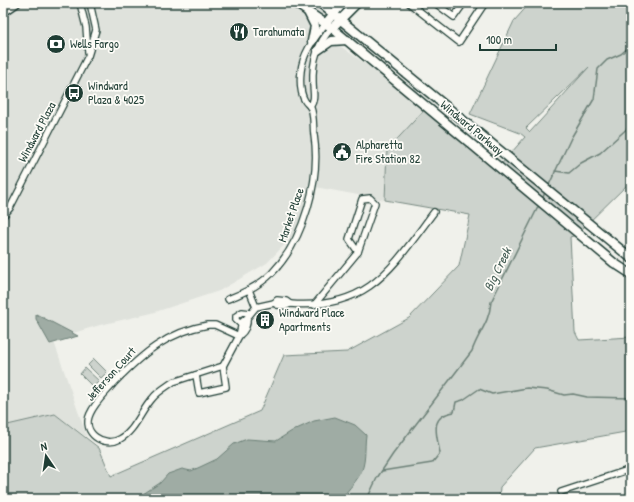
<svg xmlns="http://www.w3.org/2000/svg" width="634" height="502" font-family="'Patrick Hand',sans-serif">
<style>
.built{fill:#dfe2dc}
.green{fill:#cdd3cd;stroke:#768880;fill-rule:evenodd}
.water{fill:#9faca4;stroke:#6c8077}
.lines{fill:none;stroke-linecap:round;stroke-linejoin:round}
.stream{stroke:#6c8077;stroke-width:1.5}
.street-casing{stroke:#1f3d34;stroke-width:8}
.secondary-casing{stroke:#1f3d34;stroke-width:11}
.street{stroke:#fdfcf7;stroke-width:5.5}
.secondary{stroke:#fdfcf7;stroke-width:8}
.labels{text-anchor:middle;stroke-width:3.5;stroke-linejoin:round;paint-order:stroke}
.poi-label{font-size:12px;fill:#1f3d34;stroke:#fdfcf7;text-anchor:start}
.street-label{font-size:12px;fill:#1f3d34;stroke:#fdfcf7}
.water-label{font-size:13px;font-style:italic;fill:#455e56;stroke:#fdfcf7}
</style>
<rect width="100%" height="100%" fill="#f0f1eb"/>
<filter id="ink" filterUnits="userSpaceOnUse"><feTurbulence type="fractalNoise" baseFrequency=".025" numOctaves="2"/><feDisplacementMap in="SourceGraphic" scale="8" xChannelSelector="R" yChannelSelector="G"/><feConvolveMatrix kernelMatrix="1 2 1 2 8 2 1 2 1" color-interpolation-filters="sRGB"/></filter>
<g filter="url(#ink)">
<path class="built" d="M3,3h335l-25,24 114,80 -40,43 -2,50 -70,-13 -10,36 -38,40 -48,28 -67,22 -52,12 -47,14 34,98 -32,-23 -52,12z"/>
<g class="green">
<path d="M530,3h101v178l-55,54 -6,2 5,95 4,8 52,-3v94l-96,17 -35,39 -1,12h-496v-73l52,-12 44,34 12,28 149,-65 24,-56 63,-3 62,-34 50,-52 11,-51 -85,-15 2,-50 40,-43 71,61 27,-31 -5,-4 -50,-19 44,-93zM589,67l-59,65 -4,-4z"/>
<path d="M94,359l13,13 -6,6 -13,-13z"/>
<path d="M85,368l14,13 -6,6 -13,-13z"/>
</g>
<g class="water">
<path d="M36,314l42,22 -28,8 -14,-25z"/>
<path d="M335,417l20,8 11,10c-2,13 1,29 -7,41 -5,8 -12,15 -18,23h-199l1,-5 17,-11 8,-9 14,-5 9,2 9,-4 17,-8 17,-15 13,-5 29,2 16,-10 22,-10z"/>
</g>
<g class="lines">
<g class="stream">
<path d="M555,171l14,2 12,-10 19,-10 31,-28"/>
<path d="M548,187l23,-49 23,-39 4,-30 9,-9 14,-6 10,-9"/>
<path d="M542,200l3,-8"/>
<path d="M382,471l50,-8 8,-10c-3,-18 -12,-37 14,-41l2,-10 7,-2 16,-11 13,5 35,-6 20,2 17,5 9,-1 14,3 44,1"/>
<path d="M367,499l10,-21 16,-24 79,-103c7,-20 17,-27 19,-49l48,-97"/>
</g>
<defs>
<g id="street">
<path d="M80,3l6,24 2,25"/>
<path d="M409,3l50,39 26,-39"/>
<path d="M435,3l19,14 10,-14"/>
<path d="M310,107c6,-8 3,-15 3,-24 -1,-21 4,-40 19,-55"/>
<path d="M370,198l5,5 -17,49 -9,-13 13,-40z"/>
<path d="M3,216l7,-8 78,-152 8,-26 -6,-27"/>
<path d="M249,290l7,17"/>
<path d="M228,299c16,-6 32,-14 44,-26 32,-33 49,-94 42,-138 -1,-8 0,-20 -3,-27 -2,-3 -5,-5 -6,-7 -5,-8 -5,-21 -4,-30 2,-19 14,-33 25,-48"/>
<path d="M277,300l9,1 4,3 -4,2 -9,-1 -3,-2z"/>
<path d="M290,304c79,6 101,-35 144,-92"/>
<path d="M314,305l44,-53"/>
<path d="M247,318c1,8 -2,13 -8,18l3,-14z"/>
<path d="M247,318l9,-11 18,-4"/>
<path d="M208,325h7l24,11 -16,30 -50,16c-7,5 -16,10 -21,17 -11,12 -17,32 -32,40 -16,9 -39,-6 -30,-25 5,-12 16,-21 24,-31 28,-29 53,-51 94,-58z"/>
<path d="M244,327l-8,-7v-4l6,-4 8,1"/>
<path d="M196,375l3,18 27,-6 -3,-21"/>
<path d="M561,492l70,-23"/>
</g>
<g id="secondary">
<path d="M295,3l37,25 282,235 17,11"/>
<path d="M320,3l311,255"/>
<path d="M3,12l13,-9"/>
<path d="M308,12l7,14 -3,15"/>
<path d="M326,23l17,-20"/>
<path d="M332,28l25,-25"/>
<path d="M318,50l13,-9 16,-1"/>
</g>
</defs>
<use href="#street" class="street-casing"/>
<use href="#secondary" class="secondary-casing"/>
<use href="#street" class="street"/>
<use href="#secondary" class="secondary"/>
</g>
</g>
<defs>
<symbol id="restaurant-disc" viewBox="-11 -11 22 22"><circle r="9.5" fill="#1f3d34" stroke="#fdfcf7"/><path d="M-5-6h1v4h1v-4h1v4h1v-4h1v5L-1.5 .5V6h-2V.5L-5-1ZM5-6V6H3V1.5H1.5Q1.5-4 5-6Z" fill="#fff"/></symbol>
<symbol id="bank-disc" viewBox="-11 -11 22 22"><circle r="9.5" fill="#1f3d34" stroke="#fdfcf7"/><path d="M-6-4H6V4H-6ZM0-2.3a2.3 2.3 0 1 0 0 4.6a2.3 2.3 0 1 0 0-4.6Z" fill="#fff"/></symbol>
<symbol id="bus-disc" viewBox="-11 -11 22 22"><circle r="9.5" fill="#1f3d34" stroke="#fdfcf7"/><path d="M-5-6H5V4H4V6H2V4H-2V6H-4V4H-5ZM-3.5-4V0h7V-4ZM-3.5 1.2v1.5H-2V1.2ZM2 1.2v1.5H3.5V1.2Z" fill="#fff"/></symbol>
<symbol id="civic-disc" viewBox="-11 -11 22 22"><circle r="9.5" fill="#1f3d34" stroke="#fdfcf7"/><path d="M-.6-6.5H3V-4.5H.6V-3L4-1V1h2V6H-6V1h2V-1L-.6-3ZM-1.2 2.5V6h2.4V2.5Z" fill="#fff"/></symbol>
<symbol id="building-disc" viewBox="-11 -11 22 22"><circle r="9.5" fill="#1f3d34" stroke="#fdfcf7"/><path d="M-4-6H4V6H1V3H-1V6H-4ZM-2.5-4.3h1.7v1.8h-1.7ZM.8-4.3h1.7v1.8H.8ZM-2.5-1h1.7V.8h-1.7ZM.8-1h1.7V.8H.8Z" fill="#fff"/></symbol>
</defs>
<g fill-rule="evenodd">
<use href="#restaurant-disc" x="228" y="21" width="22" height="22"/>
<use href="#bank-disc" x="45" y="33" width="22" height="22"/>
<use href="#bus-disc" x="63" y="82" width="22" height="22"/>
<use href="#civic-disc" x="331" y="141" width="22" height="22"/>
<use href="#building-disc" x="254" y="309" width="22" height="22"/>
</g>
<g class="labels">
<g class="poi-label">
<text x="253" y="36">Tarahumata</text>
<text x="70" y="48">Wells Fargo</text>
<text x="88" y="90">Windward<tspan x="88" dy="14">Plaza &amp; 4025</tspan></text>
<text x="356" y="149">Alpharetta<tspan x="356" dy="14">Fire Station 82</tspan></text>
<text x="279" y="317">Windward Place<tspan x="279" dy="14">Apartments</tspan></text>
</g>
<g class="street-label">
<text transform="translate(472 128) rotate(40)" y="4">Windward Parkway</text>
<text transform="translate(37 132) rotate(-62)" y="4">Windward Plaza</text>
<text transform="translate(291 215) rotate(-71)" y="4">Market Place</text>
<text transform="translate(111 374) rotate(-48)" y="4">Jefferson Court</text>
</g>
<g class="water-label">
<text transform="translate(497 269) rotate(-64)" y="5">Big Creek</text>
</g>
</g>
<rect width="634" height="502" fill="none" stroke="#fdfcf7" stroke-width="16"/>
<rect x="8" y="8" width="618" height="486" fill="none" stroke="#1f3d34" stroke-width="1.5" filter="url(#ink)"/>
<g transform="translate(46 456) rotate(347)" stroke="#fdfcf7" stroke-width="3" paint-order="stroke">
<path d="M0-3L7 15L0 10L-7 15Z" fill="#1f3d34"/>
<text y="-6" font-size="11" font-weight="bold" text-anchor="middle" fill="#1f3d34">N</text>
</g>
<path d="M480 44v6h76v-6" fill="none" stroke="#1f3d34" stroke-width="2"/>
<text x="486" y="44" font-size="12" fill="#1f3d34" stroke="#fdfcf7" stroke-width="3" paint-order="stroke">100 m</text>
</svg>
